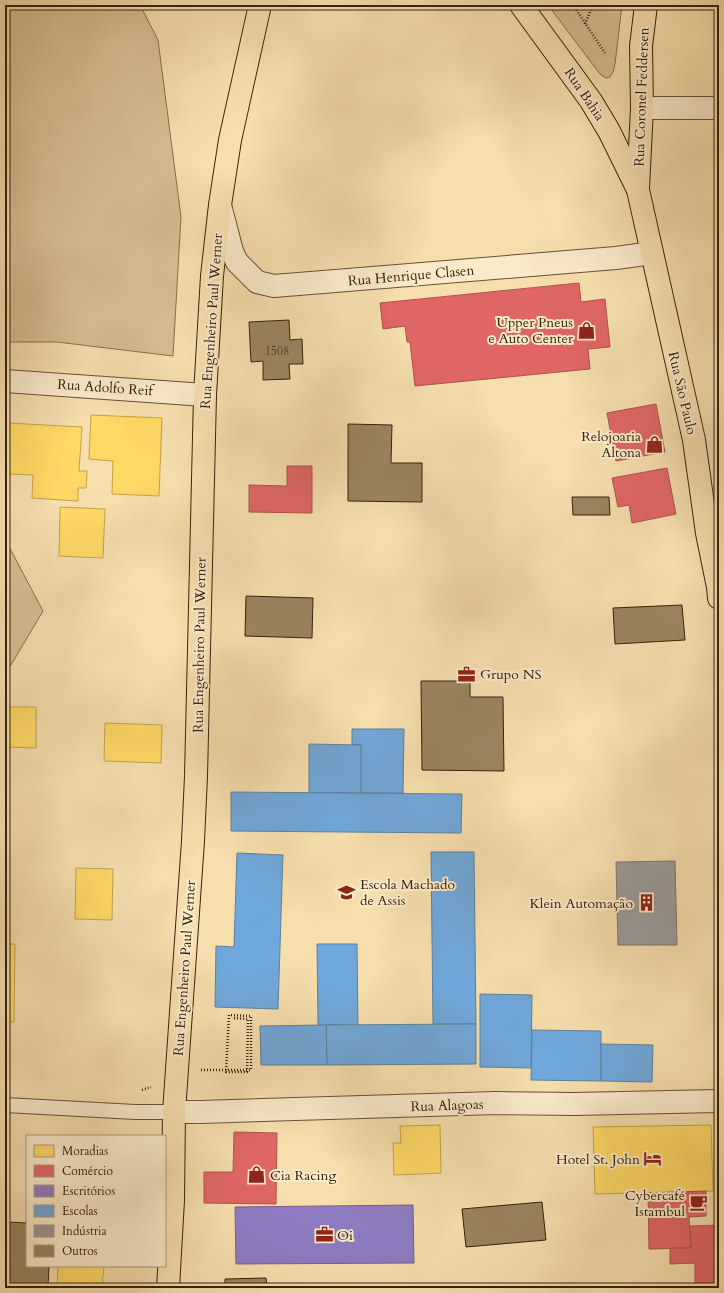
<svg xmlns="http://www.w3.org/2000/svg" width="724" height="1293" font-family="Cardo,serif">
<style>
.green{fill:#d6be91;stroke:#86704e}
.homes{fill:#ffd966;stroke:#c3a24b}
.shops{fill:#e06666;stroke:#ad524b}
.offices{fill:#8e7cc3;stroke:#74618c}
.schools{fill:#6fa8dc;stroke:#5e809d}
.industry{fill:#999;stroke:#7c756e}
.building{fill:#9a845f;stroke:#37220b}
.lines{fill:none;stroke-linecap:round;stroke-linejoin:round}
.service-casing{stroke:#675134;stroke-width:16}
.minor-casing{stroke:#675134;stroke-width:24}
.tertiary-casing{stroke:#675134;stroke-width:24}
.primary-casing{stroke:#37220b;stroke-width:24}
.path{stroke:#37220b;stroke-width:2.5;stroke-dasharray:1 2;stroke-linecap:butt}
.service{stroke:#f9eaca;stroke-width:14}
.minor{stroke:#f9eaca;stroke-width:22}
.tertiary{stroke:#f9eaca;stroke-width:22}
.primary{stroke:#f6dead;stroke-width:22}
.path-bridge{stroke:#37220b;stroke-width:2.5;stroke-dasharray:1 2;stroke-linecap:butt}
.labels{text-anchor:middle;stroke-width:4;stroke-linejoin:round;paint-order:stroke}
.number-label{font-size:12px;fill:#503a20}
.street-label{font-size:14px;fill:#37220b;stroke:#f9eaca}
.poi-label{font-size:14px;fill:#37220b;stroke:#f9eaca;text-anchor:end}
</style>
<rect width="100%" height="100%" fill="#f6dead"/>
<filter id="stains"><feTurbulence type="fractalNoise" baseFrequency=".005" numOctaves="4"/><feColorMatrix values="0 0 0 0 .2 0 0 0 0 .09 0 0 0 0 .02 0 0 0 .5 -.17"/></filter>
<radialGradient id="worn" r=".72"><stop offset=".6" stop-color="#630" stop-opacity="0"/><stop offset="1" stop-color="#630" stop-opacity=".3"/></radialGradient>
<g class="green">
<path d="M5,5h135l18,35 23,177 -8,139 -116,-14h-52z"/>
<path d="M548,5h74l-7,59 -2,8 -3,5 -4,1 -6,-4z"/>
<path d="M5,539l38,72 -32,54 -6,6z"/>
</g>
<g class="homes">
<path d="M91,415l71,3 -3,78 -47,-2 1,-33 -24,-2z"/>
<path d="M8,423l74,4 -3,44h8l-1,17h-8v13l-46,-3 1,-23 -27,-1z"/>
<path d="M60,507l45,2 -2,49 -44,-2z"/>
<path d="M5,707h31v41l-31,-1z"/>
<path d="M105,723l57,2 -1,38 -57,-2z"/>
<path d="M76,868l37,1 -1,51 -37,-1z"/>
<path d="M5,944h10l-1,78h-9z"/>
<path d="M440,1125l1,48 -47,2 -1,-32h8l-1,-17z"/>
<path d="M711,1125l2,66 -118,3 -2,-67z"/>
<path d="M58,1266h46l-2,22h-45z"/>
</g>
<g class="shops">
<path d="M579,283l2,19 24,-3 5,48 -22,2 2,20 -175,17 -5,-44h-3l-2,-16 -22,3 -3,-26z"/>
<path d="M656,404l9,48 -49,9 -9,-48z"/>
<path d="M287,466h25v47l-63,-1v-27l38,1z"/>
<path d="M667,468l9,46 -44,9 -3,-18 -11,2 -6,-29z"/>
<path d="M234,1132l43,1 -1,71 -72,-1v-31h29z"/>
<path d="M706,1191v25l-17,1 2,31 -42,1 -1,-56z"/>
<path d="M719,1225v63h-24v-25l-25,1v-16h21l-1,-22z"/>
</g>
<path class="offices" d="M413,1205l1,58 -178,1 -1,-57z"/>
<g class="schools">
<path d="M352,729h52l-1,64h-42v-48l-9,-1z"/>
<path d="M309,744l52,1v48h-52z"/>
<path d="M231,792l231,2 -1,39 -230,-2z"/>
<path d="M431,852h43l2,172h-43z"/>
<path d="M237,853l46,2 -5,154 -63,-2 1,-61 18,1z"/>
<path d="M317,944h40l1,81h-40z"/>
<path d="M480,994l52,1 -1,73 -51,-1z"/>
<path d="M476,1024v40l-149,1 -1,-40z"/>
<path d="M326,1025l1,40h-66l-1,-39z"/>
<path d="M532,1030l69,1v50l-70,-1z"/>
<path d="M601,1044l52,1 -1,37 -51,-1z"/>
</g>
<path class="industry" d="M675,861l2,84h-59l-2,-83z"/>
<g class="building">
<path d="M289,320l1,20 12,-1 1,25h-14l1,15 -27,1v-19l-12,1 -2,-40z"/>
<path d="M348,424l44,1 -1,38h31v39l-74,-1z"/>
<path d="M572,497h37l1,18h-37z"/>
<path d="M246,596l67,2 -1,40 -67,-2z"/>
<path d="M682,605l3,35 -70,4 -2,-36z"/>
<path d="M421,681h49v16h33l1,74 -82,-1z"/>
<path d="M542,1202l4,38 -80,7 -4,-38z"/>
<path d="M7,1222l20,1v43h22l-1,22h-43z"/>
<path d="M266,1278l1,10h-42v-9z"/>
</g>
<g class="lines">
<defs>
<path id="service" d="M5,1105l130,7h39"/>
<g id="minor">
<path d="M642,108h77"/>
<path d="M5,381l200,14"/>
<path d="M174,1112h26l296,-9 78,1 145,-3"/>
</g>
<path id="tertiary" d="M220,205l12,46 5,11 20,20 17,4 342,-28 36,-5"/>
<g id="primary">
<path d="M521,5l70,96 18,30 29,59 56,250 13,93 11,54 1,11"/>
<path d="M638,188l4,-80 -1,-62 5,-41"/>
<path d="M168,1288l5,-88 1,-88 19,-271 3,-65 9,-381 7,-119 8,-71 10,-65 30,-135"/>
</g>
</defs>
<use href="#service" class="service-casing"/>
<use href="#minor" class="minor-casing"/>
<use href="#tertiary" class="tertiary-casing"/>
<use href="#primary" class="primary-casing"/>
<g class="path">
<path d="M573,5l32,48"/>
<path d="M585,24l8,-19"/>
<path d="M201,1070h50v-54l-22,-1"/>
<path d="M142,1090l9,-3"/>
</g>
<use href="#service" class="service"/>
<use href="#minor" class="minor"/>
<use href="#tertiary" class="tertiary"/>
<use href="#primary" class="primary"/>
<path class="path-bridge" d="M229,1015l-3,57h21l1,-53 -16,-1"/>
</g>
<defs>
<symbol id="shop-bare" viewBox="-9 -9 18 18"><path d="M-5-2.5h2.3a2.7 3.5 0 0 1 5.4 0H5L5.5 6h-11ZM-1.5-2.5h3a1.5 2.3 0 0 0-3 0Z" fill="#8f2418" stroke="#f9eaca" stroke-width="2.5" paint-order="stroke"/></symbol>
<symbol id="office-bare" viewBox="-9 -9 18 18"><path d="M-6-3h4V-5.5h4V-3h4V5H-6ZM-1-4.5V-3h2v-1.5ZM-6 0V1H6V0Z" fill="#8f2418" stroke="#f9eaca" stroke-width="2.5" paint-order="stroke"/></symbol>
<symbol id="school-bare" viewBox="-9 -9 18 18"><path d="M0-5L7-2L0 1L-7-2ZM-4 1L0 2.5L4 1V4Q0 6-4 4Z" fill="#8f2418" stroke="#f9eaca" stroke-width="2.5" paint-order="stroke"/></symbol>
<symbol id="building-bare" viewBox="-9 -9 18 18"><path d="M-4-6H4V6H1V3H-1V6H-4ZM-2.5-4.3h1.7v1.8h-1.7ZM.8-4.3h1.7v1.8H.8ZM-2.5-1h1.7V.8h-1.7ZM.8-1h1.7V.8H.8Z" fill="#8f2418" stroke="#f9eaca" stroke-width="2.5" paint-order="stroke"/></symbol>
<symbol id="hotel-bare" viewBox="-9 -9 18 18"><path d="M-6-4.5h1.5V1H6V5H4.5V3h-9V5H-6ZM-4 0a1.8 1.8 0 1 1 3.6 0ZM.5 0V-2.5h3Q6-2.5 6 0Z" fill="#8f2418" stroke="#f9eaca" stroke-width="2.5" paint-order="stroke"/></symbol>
<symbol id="cafe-bare" viewBox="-9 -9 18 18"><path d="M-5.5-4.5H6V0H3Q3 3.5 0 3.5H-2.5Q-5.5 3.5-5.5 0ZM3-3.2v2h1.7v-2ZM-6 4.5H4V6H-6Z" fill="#8f2418" stroke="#f9eaca" stroke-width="2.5" paint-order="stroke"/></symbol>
</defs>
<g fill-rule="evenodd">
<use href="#shop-bare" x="574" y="318" width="25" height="25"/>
<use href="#shop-bare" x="642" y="432" width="25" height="25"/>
<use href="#office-bare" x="454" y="662" width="25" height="25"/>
<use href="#school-bare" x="334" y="880" width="25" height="25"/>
<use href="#building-bare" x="634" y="890" width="25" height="25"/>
<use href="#hotel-bare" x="640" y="1146" width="25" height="25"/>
<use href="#shop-bare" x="244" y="1162" width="25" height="25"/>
<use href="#cafe-bare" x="686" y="1190" width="25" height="25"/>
<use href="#office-bare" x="312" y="1222" width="25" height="25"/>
</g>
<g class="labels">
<g class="number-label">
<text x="277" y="355">1508</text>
</g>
<g class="street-label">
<text transform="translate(585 94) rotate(56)" y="5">Rua Bahia</text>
<text transform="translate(641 97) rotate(-88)" y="5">Rua Coronel Feddersen</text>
<text transform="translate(411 275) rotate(-5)" y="5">Rua Henrique Clasen</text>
<text transform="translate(211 321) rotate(-86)" y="5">Rua Engenheiro Paul Werner</text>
<text transform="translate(105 387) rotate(4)" y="5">Rua Adolfo Reif</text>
<text transform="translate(683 393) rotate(77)" y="5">Rua São Paulo</text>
<text transform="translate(199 645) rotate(-89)" y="5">Rua Engenheiro Paul Werner</text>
<text transform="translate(184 968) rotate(-86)" y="5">Rua Engenheiro Paul Werner</text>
<text transform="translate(447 1105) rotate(-2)" y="5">Rua Alagoas</text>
</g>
<g class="poi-label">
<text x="573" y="327">Upper Pneus<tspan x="573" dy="16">e Auto Center</tspan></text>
<text x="641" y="441">Relojoaria<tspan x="641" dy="16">Altona</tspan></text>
<text x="480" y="679" text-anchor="start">Grupo NS</text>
<text x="360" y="889" text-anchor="start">Escola Machado<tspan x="360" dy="16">de Assis</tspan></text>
<text x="633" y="908">Klein Automação</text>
<text x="640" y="1164">Hotel St. John</text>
<text x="270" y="1180" text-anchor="start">Cia Racing</text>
<text x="685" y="1200">Cybercafé<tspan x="685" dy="16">Istambul</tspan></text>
<text x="337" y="1240" text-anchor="start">Oi</text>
</g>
</g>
<rect width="724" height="1293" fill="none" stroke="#f6dead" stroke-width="20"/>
<rect x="6" y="6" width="712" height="1281" fill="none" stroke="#37220b" stroke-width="2"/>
<rect x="10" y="10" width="704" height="1273" fill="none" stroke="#37220b"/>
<rect x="26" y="1135" width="140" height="132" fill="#f9eaca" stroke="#ab9a7e"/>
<rect x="34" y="1145" width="20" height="12" fill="#ffd966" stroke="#ab9a7e"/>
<text x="62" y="1155" font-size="12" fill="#37220b">Moradias</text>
<rect x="34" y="1165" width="20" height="12" fill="#e06666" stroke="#ab9a7e"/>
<text x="62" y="1175" font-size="12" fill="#37220b">Comércio</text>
<rect x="34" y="1185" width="20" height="12" fill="#8e7cc3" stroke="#ab9a7e"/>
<text x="62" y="1195" font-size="12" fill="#37220b">Escritórios</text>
<rect x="34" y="1205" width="20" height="12" fill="#6fa8dc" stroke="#ab9a7e"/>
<text x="62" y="1215" font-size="12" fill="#37220b">Escolas</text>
<rect x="34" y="1225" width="20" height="12" fill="#999999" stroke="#ab9a7e"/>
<text x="62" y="1235" font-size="12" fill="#37220b">Indústria</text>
<rect x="34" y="1245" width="20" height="12" fill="#9a845f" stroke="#ab9a7e"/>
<text x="62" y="1255" font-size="12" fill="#37220b">Outros</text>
<rect width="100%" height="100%" filter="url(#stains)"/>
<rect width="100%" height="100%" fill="url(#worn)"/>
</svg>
